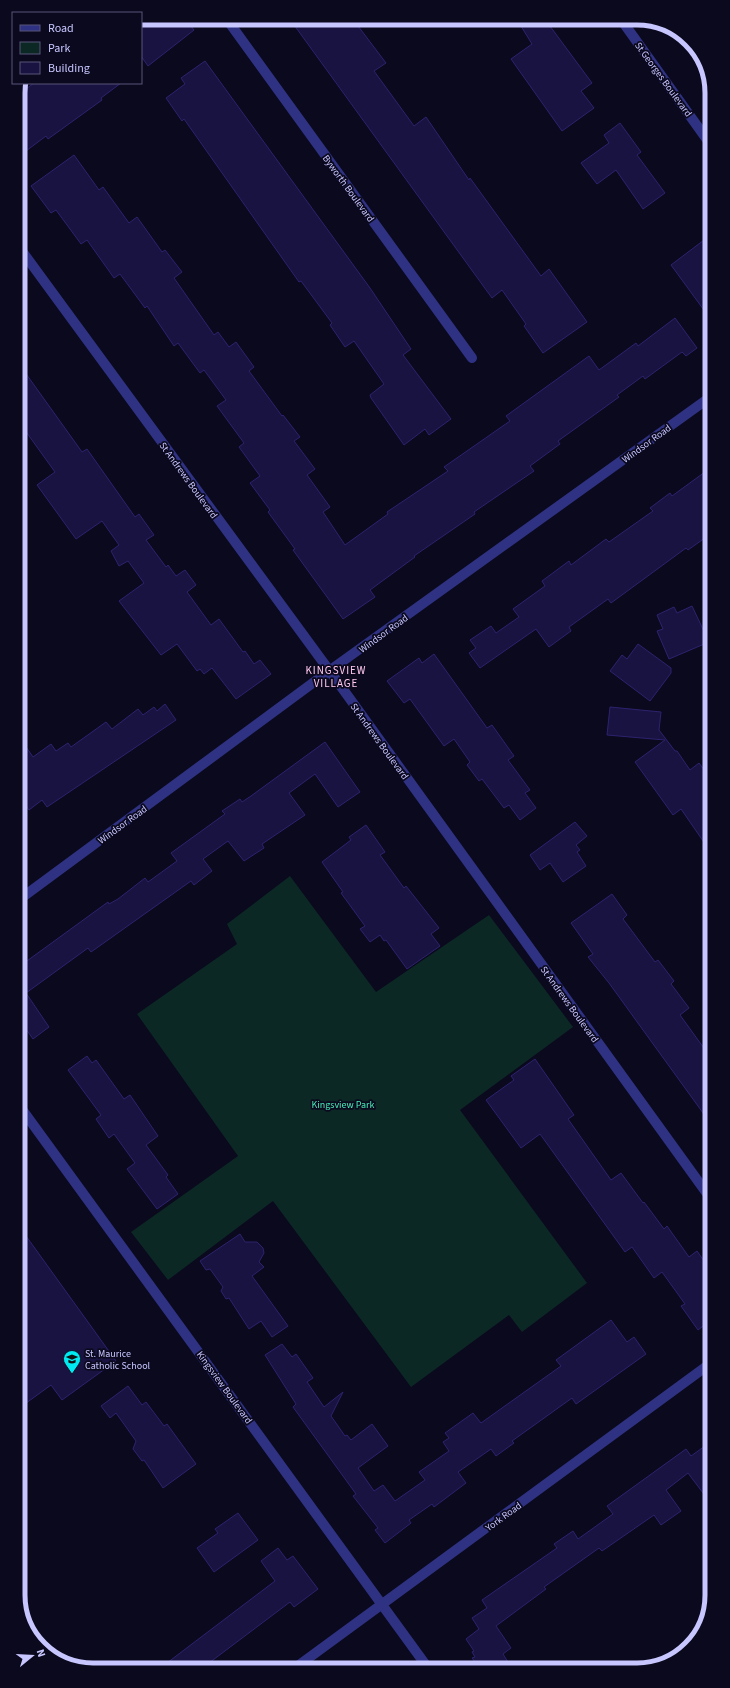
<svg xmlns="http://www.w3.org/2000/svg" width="730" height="1688" font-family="'Source Sans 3',sans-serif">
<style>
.green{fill:#0c2825}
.building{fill:#191341;stroke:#2c236f}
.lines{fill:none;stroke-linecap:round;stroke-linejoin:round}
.minor{stroke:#2f3282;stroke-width:10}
.labels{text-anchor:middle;stroke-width:3.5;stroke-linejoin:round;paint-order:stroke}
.street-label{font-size:10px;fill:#c8c6ff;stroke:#0b091e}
.park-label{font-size:10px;fill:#46ebb5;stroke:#0b091e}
.poi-label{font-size:10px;fill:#c8c6ff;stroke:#0b091e;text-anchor:start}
.neighbourhood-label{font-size:11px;letter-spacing:1px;fill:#ffc8ef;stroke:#0b091e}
.rim{fill:none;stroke:#c8c6ff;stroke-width:5}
</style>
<rect width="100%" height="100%" fill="#0b091e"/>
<path class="green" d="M290,876l86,116 113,-77 84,112 -113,83 127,173 -65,49 -13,-17 -98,72 -138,-186 -105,79 -37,-48 107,-76 -101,-142 100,-70 -10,-20z"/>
<g class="building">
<path d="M141,18h44l9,12 -46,36 -7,-10z"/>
<path d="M289,18h25l6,9 13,-9h19l34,45 -12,8 40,55 12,-9 43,63 1,-2 71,98 8,-7 38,53 -44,31 -19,-27 2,-2 -24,-34 -10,8z"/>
<path d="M516,18h28l48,65 -11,8 13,17 -32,23 -51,-72 21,-15z"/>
<path d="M205,61l165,227 41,61 -8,6 48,64 -22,16 -4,-6 -21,16 -33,-47 -1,-3 14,-11 -30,-43 -9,6 -15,-22 2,-2 -31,-42 -2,1 -115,-163 -2,2 -16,-23 19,-14 -4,-6z"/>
<path d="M34,83h87l-20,15 1,2 -54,39 -2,-3 -28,21v-62z"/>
<path d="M620,123l21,29 -4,3 28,38 -22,16 -27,-39 -19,14 -16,-21 28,-20 -5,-8z"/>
<path d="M74,155l25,35 4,-3 26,36 8,-6 25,35 3,-2 17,22 -8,6 40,57 4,-3 11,15 7,-5 18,25 -5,4 33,45 1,-1 17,22 -6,4 21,28 -8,6 23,32 -7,5 22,33 43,-31 -1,-2 61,-41 -4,-4 66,-46 -4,-5 83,-60 10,14 37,-27 2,3 37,-28 22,30 -11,8 -4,-4 -37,27 -2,-3 -26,19 2,2 -61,44 2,3 -30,22 4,5 -60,41 1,2 -61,42 1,1 -45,33 5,7 -32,22 -50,-69 2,-1 -27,-37 2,-2 -20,-27 10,-7 -21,-29 5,-4 -27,-37 9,-6 -22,-30 -4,3 -22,-30 -4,3 -27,-40 -2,2 -25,-34 -6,4 -27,-38 -6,4 -25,-34 -5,3 -20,-27z"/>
<path d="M708,237l1,57v23l-38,-52z"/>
<path d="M19,364l63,88 5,-3 48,68 4,-3 15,21 -8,5 20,27 2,-2 8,11 9,-6 11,15 -9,7 24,33 8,-6 24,33 2,-1 9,13 6,-4 11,14 -35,25 -24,-31 -8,6 -4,-5 -3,2 -20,-27 -16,11 -42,-54 25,-18 -16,-22 -9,5 -8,-15 8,-6 -17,-24 -26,18 -39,-54 18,-13 -36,-50z"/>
<path d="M709,469v66l-21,15 -2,-2 -75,55 -3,-4 -39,28 2,4 -22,16 -13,-18 -56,39 -11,-15 7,-5 -6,-8 21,-14 5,7 23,-16 -6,-8 32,-23 -3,-5 27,-20 2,4 35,-26 3,3 44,-31 -3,-3 20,-15 2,3z"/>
<path d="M692,606l17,36 -40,17 -12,-28 6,-2 -6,-14 17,-8 3,6z"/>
<path d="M638,644l33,24v5l-21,28 -40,-30 12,-16 5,4z"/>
<path d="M434,654l53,74 5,-3 22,31 -6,4 22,30 -5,3 11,15 -16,12 -11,-15 -5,3 -22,-29 -3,2 -12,-16 3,-3 -16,-23 -10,7 -34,-47 -6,4 -17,-22 32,-23 3,5z"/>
<path d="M165,704l11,16 -129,87 -5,-7 -13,10 -9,-13v-59l13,19 18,-13 5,7 12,-8 3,4 35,-25 6,7 26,-20 5,6 11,-8 3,4z"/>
<path d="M610,707l51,5 -2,18 16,21h2l13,19 9,-7 11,15v73l-29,-42 -8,6 -38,-53 30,-22 -58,-5z"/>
<path d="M325,742l35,50 -22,15 -23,-33 -26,19 16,22 -43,29 2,4 -20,13 -16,-20 -25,18 9,12 -18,14 -3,-4 -100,71 -3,-4 -62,45 23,34 -16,12 -12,-17 -1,-56 88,-64 1,2 9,-5 27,-21 3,4 29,-21 -6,-8 54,-39 -3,-3 18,-12 2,3 9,-6z"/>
<path d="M575,822l12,14 -11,9 4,5 -3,2 9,14 -23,16 -13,-19 -10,7 -10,-15z"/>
<path d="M366,825l19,27 -5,3 24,33 2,-2 33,42 -8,6 9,12 -33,23 -21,-29 -2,1 -4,-6 -10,7 -10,-13 5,-3 -24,-33 2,-1 -21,-30 29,-22 -2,-3z"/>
<path d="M612,894l15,21 -4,4 32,43 3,-2 16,21 -3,3 18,24 -9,7 31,43v66l-102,-141 -21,-26 5,-3 -22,-31z"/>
<path d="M87,1056l5,7 4,-3 28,39 6,-4 28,41 -12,9 22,30 -2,2 12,17 -21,15 -30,-40 8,-6 -21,-29 -5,4 -13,-19 5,-4 -33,-45z"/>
<path d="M535,1059l39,56 -6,4 43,61 10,-7 22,30 1,-1 20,27 3,-3 22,31 8,-6 14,20v49l-13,10 -17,-24 4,-2 -23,-32 -8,6 -22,-31 -7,5 -85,-118 -19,14 -35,-48 28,-20 -3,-4z"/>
<path d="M21,1229l95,132 -54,39 -11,-15 -29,21z"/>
<path d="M240,1234l5,8h12l6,6 1,5 -5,9 5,5 -12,9 36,50 -16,11 -11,-16 -12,8 -20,-31 -3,1 -5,-8 2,-4 -13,-18 -4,1 -6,-9z"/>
<path d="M611,1320l16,22 7,-5 12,17 -70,50 -4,-6 -60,43 2,2 -18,13 -5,-7 -33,23 8,11 -32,24 -2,-3 -23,16 2,3 -26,20 -10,-13 3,-2 -25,-32 3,-2 -63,-87 3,-3 -31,-49 17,-11 10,13 4,-3 17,24 -6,4 17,25 19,-15 -12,24 14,20 2,-1 4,5 21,-16 16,22 -30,22 16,23 9,-6 12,16 30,-21 -6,-8 30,-21 -6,-9 6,-4 -4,-5 28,-20 8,10 80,-57 -5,-6z"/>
<path d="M128,1386l14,19 4,-3 18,24 3,-2 29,40 -33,24 -19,-28 -2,1 -9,-12 3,-8 -20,-28 -6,5 -9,-12z"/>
<path d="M712,1441v64l-24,-32 -22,17 15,21 -20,14 -7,-10 -52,36 -3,-3 -55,39 2,2 -50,37 15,22 -8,6 8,13h-32l-7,-9 3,-1 -3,-5 2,-1 -8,-12 13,-10 -7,-11 15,-10 -5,-8 75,-52 -3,-4 19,-13 5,8 35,-25 -6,-8 79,-57 5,7z"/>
<path d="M238,1513l20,27 -44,32 -17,-24 21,-15 -3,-4z"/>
<path d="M278,1548l9,12 6,-4 25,33 -24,18 -4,-5 -89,67h-42l116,-88 -14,-20z"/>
</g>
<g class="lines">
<g class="minor">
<path d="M226,18l246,340"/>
<path d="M620,18l88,123"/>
<path d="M19,247l326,445 366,507"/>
<path d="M20,899l309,-228 380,-273"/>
<path d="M21,1108l407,560"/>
<path d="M295,1668l416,-305"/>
</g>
</g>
<defs>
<symbol id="school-pin" viewBox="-11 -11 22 30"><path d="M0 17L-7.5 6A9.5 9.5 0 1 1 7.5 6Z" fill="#00ebf1" stroke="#0b091e"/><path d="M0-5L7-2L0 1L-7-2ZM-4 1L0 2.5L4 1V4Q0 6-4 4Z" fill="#111"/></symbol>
</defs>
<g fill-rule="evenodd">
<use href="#school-pin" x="62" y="1349" width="20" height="27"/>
</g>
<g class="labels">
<g class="street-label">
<text transform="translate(664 79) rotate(54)" y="4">St Georges Boulevard</text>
<text transform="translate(349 188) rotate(54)" y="4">Byworth Boulevard</text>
<text transform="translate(646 443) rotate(-36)" y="4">Windsor Road</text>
<text transform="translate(189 480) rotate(54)" y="4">St Andrews Boulevard</text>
<text transform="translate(383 633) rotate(-36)" y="4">Windsor Road</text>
<text transform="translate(380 741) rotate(54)" y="4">St Andrews Boulevard</text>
<text transform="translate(122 824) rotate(-36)" y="4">Windsor Road</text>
<text transform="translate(570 1004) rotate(54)" y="4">St Andrews Boulevard</text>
<text transform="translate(225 1387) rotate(54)" y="4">Kingsview Boulevard</text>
<text transform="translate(503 1516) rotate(-36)" y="4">York Road</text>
</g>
<g class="park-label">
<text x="343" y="1108">Kingsview Park</text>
</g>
<g class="poi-label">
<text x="85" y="1357">St. Maurice<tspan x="85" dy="12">Catholic School</tspan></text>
</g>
<g class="neighbourhood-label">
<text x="336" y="674">KINGSVIEW<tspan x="336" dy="13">VILLAGE</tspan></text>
</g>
</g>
<path d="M0 0H730V1688H0ZM93 25H637A68 68 0 0 1 705 93V1595A68 68 0 0 1 637 1663H93A68 68 0 0 1 25 1595V93A68 68 0 0 1 93 25Z" fill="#0b091e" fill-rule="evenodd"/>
<path class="rim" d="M93 25H637A68 68 0 0 1 705 93V1595A68 68 0 0 1 637 1663H93A68 68 0 0 1 25 1595V93A68 68 0 0 1 93 25Z"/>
<rect x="12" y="12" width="130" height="72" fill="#0b091e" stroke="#575578"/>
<rect x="20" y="25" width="20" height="6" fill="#2f3282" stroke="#575578"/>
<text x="48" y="32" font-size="12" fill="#c8c6ff">Road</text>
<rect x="20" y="42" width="20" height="12" fill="#0c2825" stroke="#575578"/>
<text x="48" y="52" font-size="12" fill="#c8c6ff">Park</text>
<rect x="20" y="62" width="20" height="12" fill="#191341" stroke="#575578"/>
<text x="48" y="72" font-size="12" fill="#c8c6ff">Building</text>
<g transform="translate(32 1656) rotate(72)" stroke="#0b091e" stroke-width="3" paint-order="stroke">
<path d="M0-3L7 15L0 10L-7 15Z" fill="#c8c6ff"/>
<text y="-6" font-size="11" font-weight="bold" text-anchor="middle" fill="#c8c6ff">N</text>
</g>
</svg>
